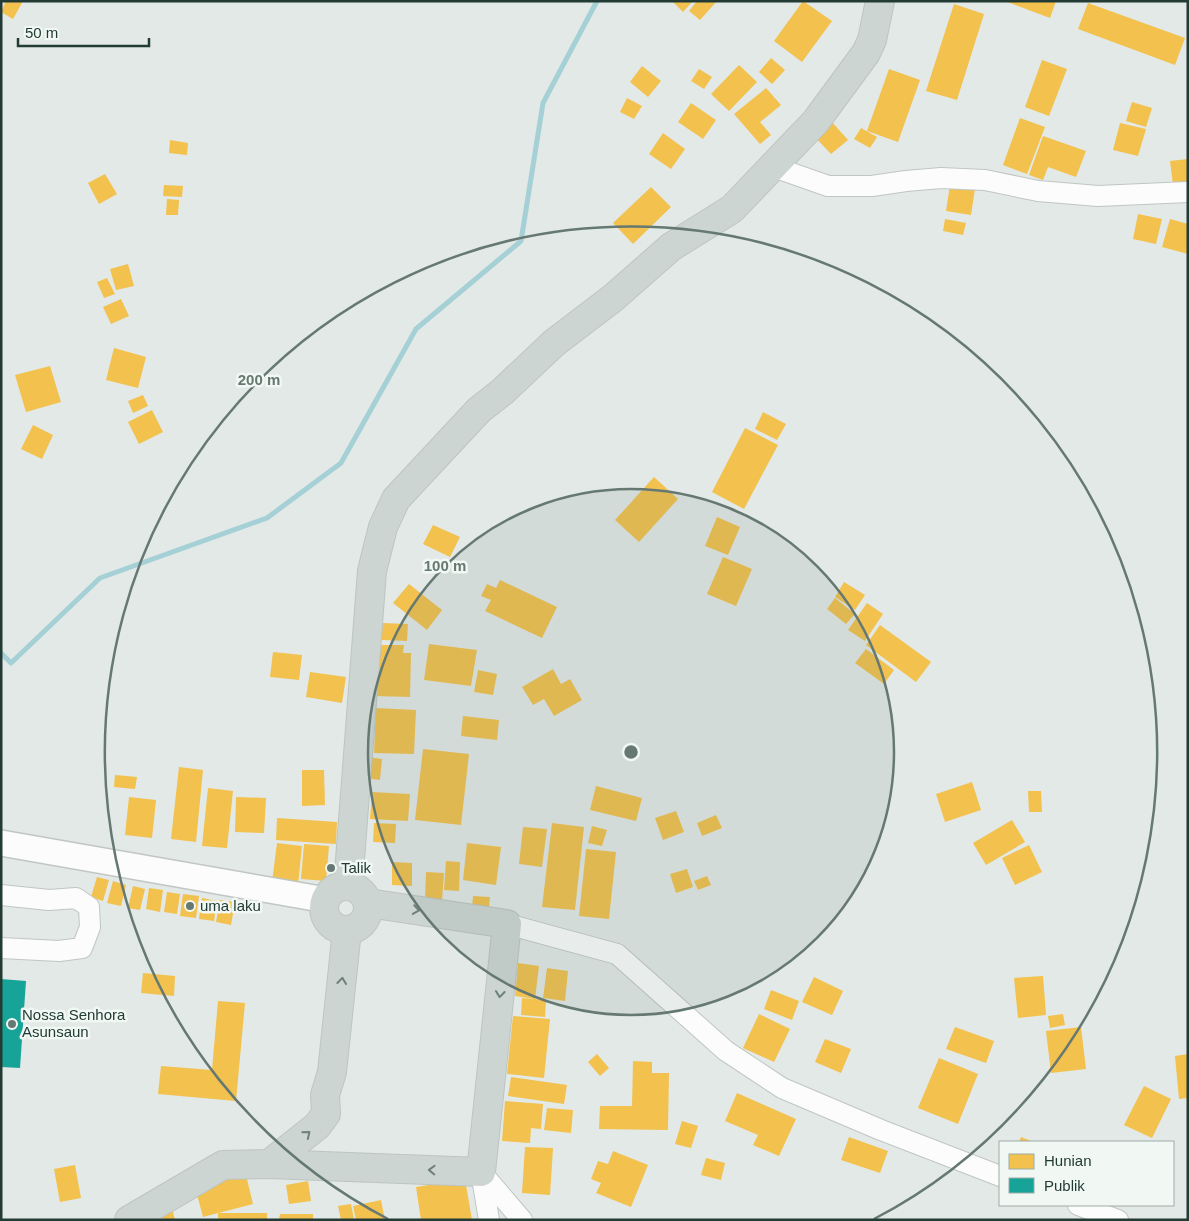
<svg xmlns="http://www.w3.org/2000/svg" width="1189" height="1221" font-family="Helvetica,sans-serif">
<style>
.homes{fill:#f2c14e}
.public{fill:#17a398}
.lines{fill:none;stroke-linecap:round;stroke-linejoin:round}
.stream{stroke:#a4d0d6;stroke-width:5}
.minor-casing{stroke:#c0c6c3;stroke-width:22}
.tertiary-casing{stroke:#c0c6c3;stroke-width:28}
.primary-casing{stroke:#bcc5c2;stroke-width:30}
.minor{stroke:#fbfcfb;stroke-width:20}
.tertiary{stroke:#fbfcfb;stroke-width:25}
.primary{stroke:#cdd5d2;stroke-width:28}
.oneway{stroke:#6f807b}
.ring{fill:none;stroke:#667872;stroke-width:2.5}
.poi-dot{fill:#667872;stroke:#f1f8f4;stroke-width:2}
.labels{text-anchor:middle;stroke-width:5;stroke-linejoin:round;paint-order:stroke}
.poi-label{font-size:15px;fill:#223b34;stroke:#f1f8f4;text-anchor:start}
.centre{fill:#667872;stroke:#f1f8f4;stroke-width:2.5}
.ring-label{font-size:15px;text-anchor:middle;font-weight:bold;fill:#667872;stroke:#f1f8f4;stroke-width:5;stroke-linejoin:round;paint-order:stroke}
</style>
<rect width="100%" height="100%" fill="#e3e9e6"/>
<g class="homes">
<path d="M6,1h17l-10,18 -12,-7z"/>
<path d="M672,1h21l-10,11z"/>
<path d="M697,1h20l-17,19 -11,-9z"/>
<path d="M803,1l29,20 -30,41 -28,-21z"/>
<path d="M1005,1h51l-6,17z"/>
<path d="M1088,3l97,35 -10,27 -97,-36z"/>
<path d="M954,4l30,10 -27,86 -31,-9z"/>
<path d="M771,58l14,12 -13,14 -13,-12z"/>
<path d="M1042,60l25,9 -18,47 -24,-9z"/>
<path d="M739,65l18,17 -28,29 -18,-17z"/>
<path d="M642,66l19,15 -13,16 -18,-15z"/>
<path d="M699,69l13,8 -8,12 -13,-8z"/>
<path d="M889,69l31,11 -22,62 -31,-11z"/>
<path d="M766,88l15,17 -21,17 11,13 -11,9 -26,-30z"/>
<path d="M627,98l15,8 -8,13 -14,-7z"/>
<path d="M1132,102l20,6 -6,19 -20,-6z"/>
<path d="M691,103l25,17 -13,19 -25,-17z"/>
<path d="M1020,118l25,9 -18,47 -24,-9z"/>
<path d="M831,121l17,19 -17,14 -17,-18z"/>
<path d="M1120,123l26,6 -8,27 -25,-6z"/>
<path d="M861,128l16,9 -7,11 -16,-9z"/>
<path d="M663,133l22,16 -14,20 -22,-15z"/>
<path d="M1043,136l43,15 -10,26 -28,-10 -5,13 -14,-5z"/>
<path d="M170,140l18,3 -1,12 -18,-2z"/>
<path d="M1188,159v24l-15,2 -3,-24z"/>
<path d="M105,174l12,20 -18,10 -11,-21z"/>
<path d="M164,185l19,1 -1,11 -19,-1z"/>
<path d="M950,185l25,4 -4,26 -25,-4z"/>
<path d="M651,187l20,20 -38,37 -20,-21z"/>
<path d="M167,199l12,1 -1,15h-12z"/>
<path d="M1138,214l24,5 -6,25 -23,-5z"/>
<path d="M945,219l21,4 -3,12 -20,-4z"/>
<path d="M1170,219l18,5v30l-26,-7z"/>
<path d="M128,264l6,22 -18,4 -6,-21z"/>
<path d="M107,278l8,16 -11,4 -7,-16z"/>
<path d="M121,299l8,17 -18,8 -8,-17z"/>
<path d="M114,348l32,9 -8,31 -32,-8z"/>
<path d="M50,366l11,36 -35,10 -11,-37z"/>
<path d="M143,395l5,11 -15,7 -5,-12z"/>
<path d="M152,410l11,22 -24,12 -11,-22z"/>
<path d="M763,412l23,12 -9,16 -22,-11z"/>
<path d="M33,425l20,10 -11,24 -21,-10z"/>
<path d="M745,428l33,17 -34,64 -32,-17z"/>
<path d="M654,477l24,22 -39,43 -24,-22z"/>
<path d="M717,517l23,10 -12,28 -23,-9z"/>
<path d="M433,525l27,12 -10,20 -27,-13z"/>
<path d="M723,557l29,12 -16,37 -29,-12z"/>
<path d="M500,580l57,27 -15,31 -57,-27 6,-11 -10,-4 6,-12 9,4z"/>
<path d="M844,582l21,13 -10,15 -20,-13z"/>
<path d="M409,584l33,26 -15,20 -34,-27z"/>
<path d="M835,598l20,16 -9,10 -19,-15z"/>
<path d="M867,603l16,11 -18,27 -17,-11z"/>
<path d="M382,623l26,1 -1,17 -25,-1z"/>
<path d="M880,625l51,37 -15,20 -50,-37z"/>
<path d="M429,644l48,6 -6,36 -47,-6z"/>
<path d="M381,645h23l-1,8h8l-1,44 -37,-1 1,-44h7z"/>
<path d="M866,649l28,21 -10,14 -29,-21z"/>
<path d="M273,652l29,3 -3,25 -29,-3z"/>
<path d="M553,669l8,15 9,-5 12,21 -28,16 -10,-17 -11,6 -11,-18z"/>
<path d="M478,670l19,4 -4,21 -19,-3z"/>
<path d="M310,672l36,5 -4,26 -36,-6z"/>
<path d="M376,708l40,2 -2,44 -40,-1z"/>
<path d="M463,716l36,4 -2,20 -36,-4z"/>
<path d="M423,749l46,5 -8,71 -46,-5z"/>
<path d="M368,757l14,2 -2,21 -15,-2z"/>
<path d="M179,767l24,3 -7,72 -25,-3z"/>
<path d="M302,770h22l1,35 -23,1z"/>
<path d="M115,775l22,2 -2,12 -21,-2z"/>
<path d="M972,782l9,28 -36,12 -9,-28z"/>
<path d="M596,786l46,12 -6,23 -46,-11z"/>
<path d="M208,788l25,3 -6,57 -25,-2z"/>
<path d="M1028,791h13l1,21h-13z"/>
<path d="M372,792l38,2 -2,27 -38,-2z"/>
<path d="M129,797l27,3 -4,38 -27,-3z"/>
<path d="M236,797l30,1 -2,35 -29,-1z"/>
<path d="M676,811l8,21 -21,8 -8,-22z"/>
<path d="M716,815l6,13 -20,8 -5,-13z"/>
<path d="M277,818l60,4 -1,22 -60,-4z"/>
<path d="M1012,820l13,22 -39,23 -13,-22z"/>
<path d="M374,823l22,1 -1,19 -22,-1z"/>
<path d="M552,823l32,4 -9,83 -33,-3z"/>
<path d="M592,826l15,4 -5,16 -14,-3z"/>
<path d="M523,827l24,2 -5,38 -23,-3z"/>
<path d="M277,843l25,3 -4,39 -26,-3z"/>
<path d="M467,843l34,4 -5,38 -33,-5z"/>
<path d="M304,844l25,2 -3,35 -25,-2z"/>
<path d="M1029,845l13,27 -27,13 -13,-27z"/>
<path d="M586,849l30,3 -7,67 -30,-3z"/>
<path d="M446,861l14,1 -1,29 -15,-1z"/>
<path d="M392,862l20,1v23l-20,-1z"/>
<path d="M687,869l6,18 -17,6 -6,-19z"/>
<path d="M426,872l18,1 -2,28 -17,-1z"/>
<path d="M707,876l4,9 -13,5 -4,-9z"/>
<path d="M97,877l12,3 -6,21 -12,-4z"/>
<path d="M113,881l13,4 -5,21 -14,-3z"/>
<path d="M133,886l12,3 -5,21 -12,-2z"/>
<path d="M149,888l14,2 -3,22 -14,-3z"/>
<path d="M167,892l13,2 -3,20 -13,-2z"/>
<path d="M183,894l16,2 -3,22 -16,-2z"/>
<path d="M473,896l17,1 -1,11 -17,-1z"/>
<path d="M202,898l15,3 -3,20 -15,-2z"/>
<path d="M220,900l15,2 -4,23 -15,-3z"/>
<path d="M518,963l21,3 -4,33 -20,-3z"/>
<path d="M547,968l21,3 -3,30 -22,-3z"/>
<path d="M143,973l32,3 -1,20 -33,-3z"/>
<path d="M1043,976l3,39 -28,3 -4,-40z"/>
<path d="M814,977l29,14 -11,24 -30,-13z"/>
<path d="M771,990l28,11 -7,19 -28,-11z"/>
<path d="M522,998l24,2 -1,17 -24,-2z"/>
<path d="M218,1001l27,2 -9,98 -78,-7 3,-28 51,4z"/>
<path d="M759,1014l31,15 -16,33 -31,-14z"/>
<path d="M1063,1014l2,11 -15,3 -2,-12z"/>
<path d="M513,1016l37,3 -6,59 -37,-4z"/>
<path d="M955,1027l39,14 -8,22 -40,-14z"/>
<path d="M1081,1027l5,42 -35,4 -5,-42z"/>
<path d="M825,1039l26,10 -10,24 -26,-11z"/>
<path d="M597,1054l12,14 -9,8 -12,-14z"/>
<path d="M1188,1054v44l-9,1 -4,-43z"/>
<path d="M939,1058l39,16 -20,50 -40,-16z"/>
<path d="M633,1061l19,1v11h17l-1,57 -69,-1 1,-23h32z"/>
<path d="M511,1077l56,8 -3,19 -56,-8z"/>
<path d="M1144,1086l27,13 -19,39 -28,-13z"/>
<path d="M737,1093l59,26 -17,37 -26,-11 5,-10 -33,-14z"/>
<path d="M505,1101l38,3 -2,25 -10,-1 -1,15 -28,-2z"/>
<path d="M547,1108l26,2 -2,23 -27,-3z"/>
<path d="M682,1121l16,5 -7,22 -16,-4z"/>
<path d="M849,1137l39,14 -8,22 -39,-13z"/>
<path d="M1021,1137l13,5h-15z"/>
<path d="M525,1147l28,1 -3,47 -28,-2z"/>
<path d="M613,1151l35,14 -17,42 -35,-14 5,-10 -10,-4 7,-18 10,3z"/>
<path d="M706,1158l19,5 -4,17 -20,-5z"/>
<path d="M75,1165l6,33 -21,4 -6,-33z"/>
<path d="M246,1175l7,29 -50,13 -8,-30z"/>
<path d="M465,1179l7,41h-51l-5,-33z"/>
<path d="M308,1181l3,20 -22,3 -3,-19z"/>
<path d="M170,1200l5,20h-12l-5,-17z"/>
<path d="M381,1200l4,20h-29l-3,-14z"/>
<path d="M351,1204l3,16h-13l-3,-14z"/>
<rect x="218" y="1213" width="49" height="7"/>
<path d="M280,1214h33v6h-34z"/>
</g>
<path class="public" d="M1,979l25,2 -6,87 -19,-1z"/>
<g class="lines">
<path class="stream" d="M1,653l10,10 89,-85 167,-60 74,-55 75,-134 105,-88 22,-138 54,-102"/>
<defs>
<g id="minor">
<path d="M771,166l57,20h44l34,-5 35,-3 44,2 53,11 60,5 90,-4"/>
<path d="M1,895l48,5 27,-2 13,9 1,20 -8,21 -23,3 -58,-3"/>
<path d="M507,924l110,30 109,97 56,37 99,42 119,46"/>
<path d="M481,1172l41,48"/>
<path d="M481,1172l8,48"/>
<path d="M1078,1205l40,15"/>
</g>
<path id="tertiary" d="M1,843l325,57"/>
<g id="primary">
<path d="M348,886l24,-315 11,-44 13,-28 83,-89 23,-18 52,-49 59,-45 58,-51 61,-38 84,-88 50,-68 6,-13 8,-39"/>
<circle cx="346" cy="908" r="22"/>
<path d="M269,1164l48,-38 9,-12 -1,-19 7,-23 15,-142"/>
<path d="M129,1220l94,-55 46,-1 212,8 26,-248 -139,-21"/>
</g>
</defs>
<use href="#minor" class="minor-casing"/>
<use href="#tertiary" class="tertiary-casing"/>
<use href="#primary" class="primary-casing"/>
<use href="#minor" class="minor"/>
<use href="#tertiary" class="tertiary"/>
<use href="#primary" class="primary"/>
</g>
<defs><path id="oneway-chevron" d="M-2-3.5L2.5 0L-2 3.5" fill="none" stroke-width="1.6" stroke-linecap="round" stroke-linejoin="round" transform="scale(1.25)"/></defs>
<g class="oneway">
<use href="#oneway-chevron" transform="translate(416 910) rotate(9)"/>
<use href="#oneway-chevron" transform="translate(342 981) rotate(-84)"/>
<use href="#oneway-chevron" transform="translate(500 994) rotate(96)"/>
<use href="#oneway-chevron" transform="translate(307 1134) rotate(-39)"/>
<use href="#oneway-chevron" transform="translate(432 1170) rotate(-178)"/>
</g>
<circle cx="631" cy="752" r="263" fill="#667872" fill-opacity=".12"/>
<g class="ring">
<circle cx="631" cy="752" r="263"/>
<path d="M388 1219A526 526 0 1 1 874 1219"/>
</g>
<g class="poi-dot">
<circle cx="331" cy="868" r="5"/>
<circle cx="190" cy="906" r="5"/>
<circle cx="12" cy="1024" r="5"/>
</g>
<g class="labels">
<g class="poi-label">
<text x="341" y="873">Talik</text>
<text x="200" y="911">uma laku</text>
<text x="22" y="1020">Nossa Senhora<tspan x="22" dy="17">Asunsaun</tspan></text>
</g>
</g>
<circle cx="631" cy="752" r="8" class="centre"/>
<g class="ring-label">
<text x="259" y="385">200 m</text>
<text x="445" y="571">100 m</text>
</g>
<rect width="1189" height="1221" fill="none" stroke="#223b34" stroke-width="5"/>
<rect x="999" y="1141" width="175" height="65" fill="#f1f8f4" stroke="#9eaca7"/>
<rect x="1009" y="1154" width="25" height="15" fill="#f2c14e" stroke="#9eaca7"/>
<text x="1044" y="1166" font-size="15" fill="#223b34">Hunian</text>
<rect x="1009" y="1178" width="25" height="15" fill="#17a398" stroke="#9eaca7"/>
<text x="1044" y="1191" font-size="15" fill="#223b34">Publik</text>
<path d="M18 38v8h131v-8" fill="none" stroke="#223b34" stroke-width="2.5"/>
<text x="25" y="38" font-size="15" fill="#223b34" stroke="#f1f8f4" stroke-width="4" paint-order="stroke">50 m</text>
</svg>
